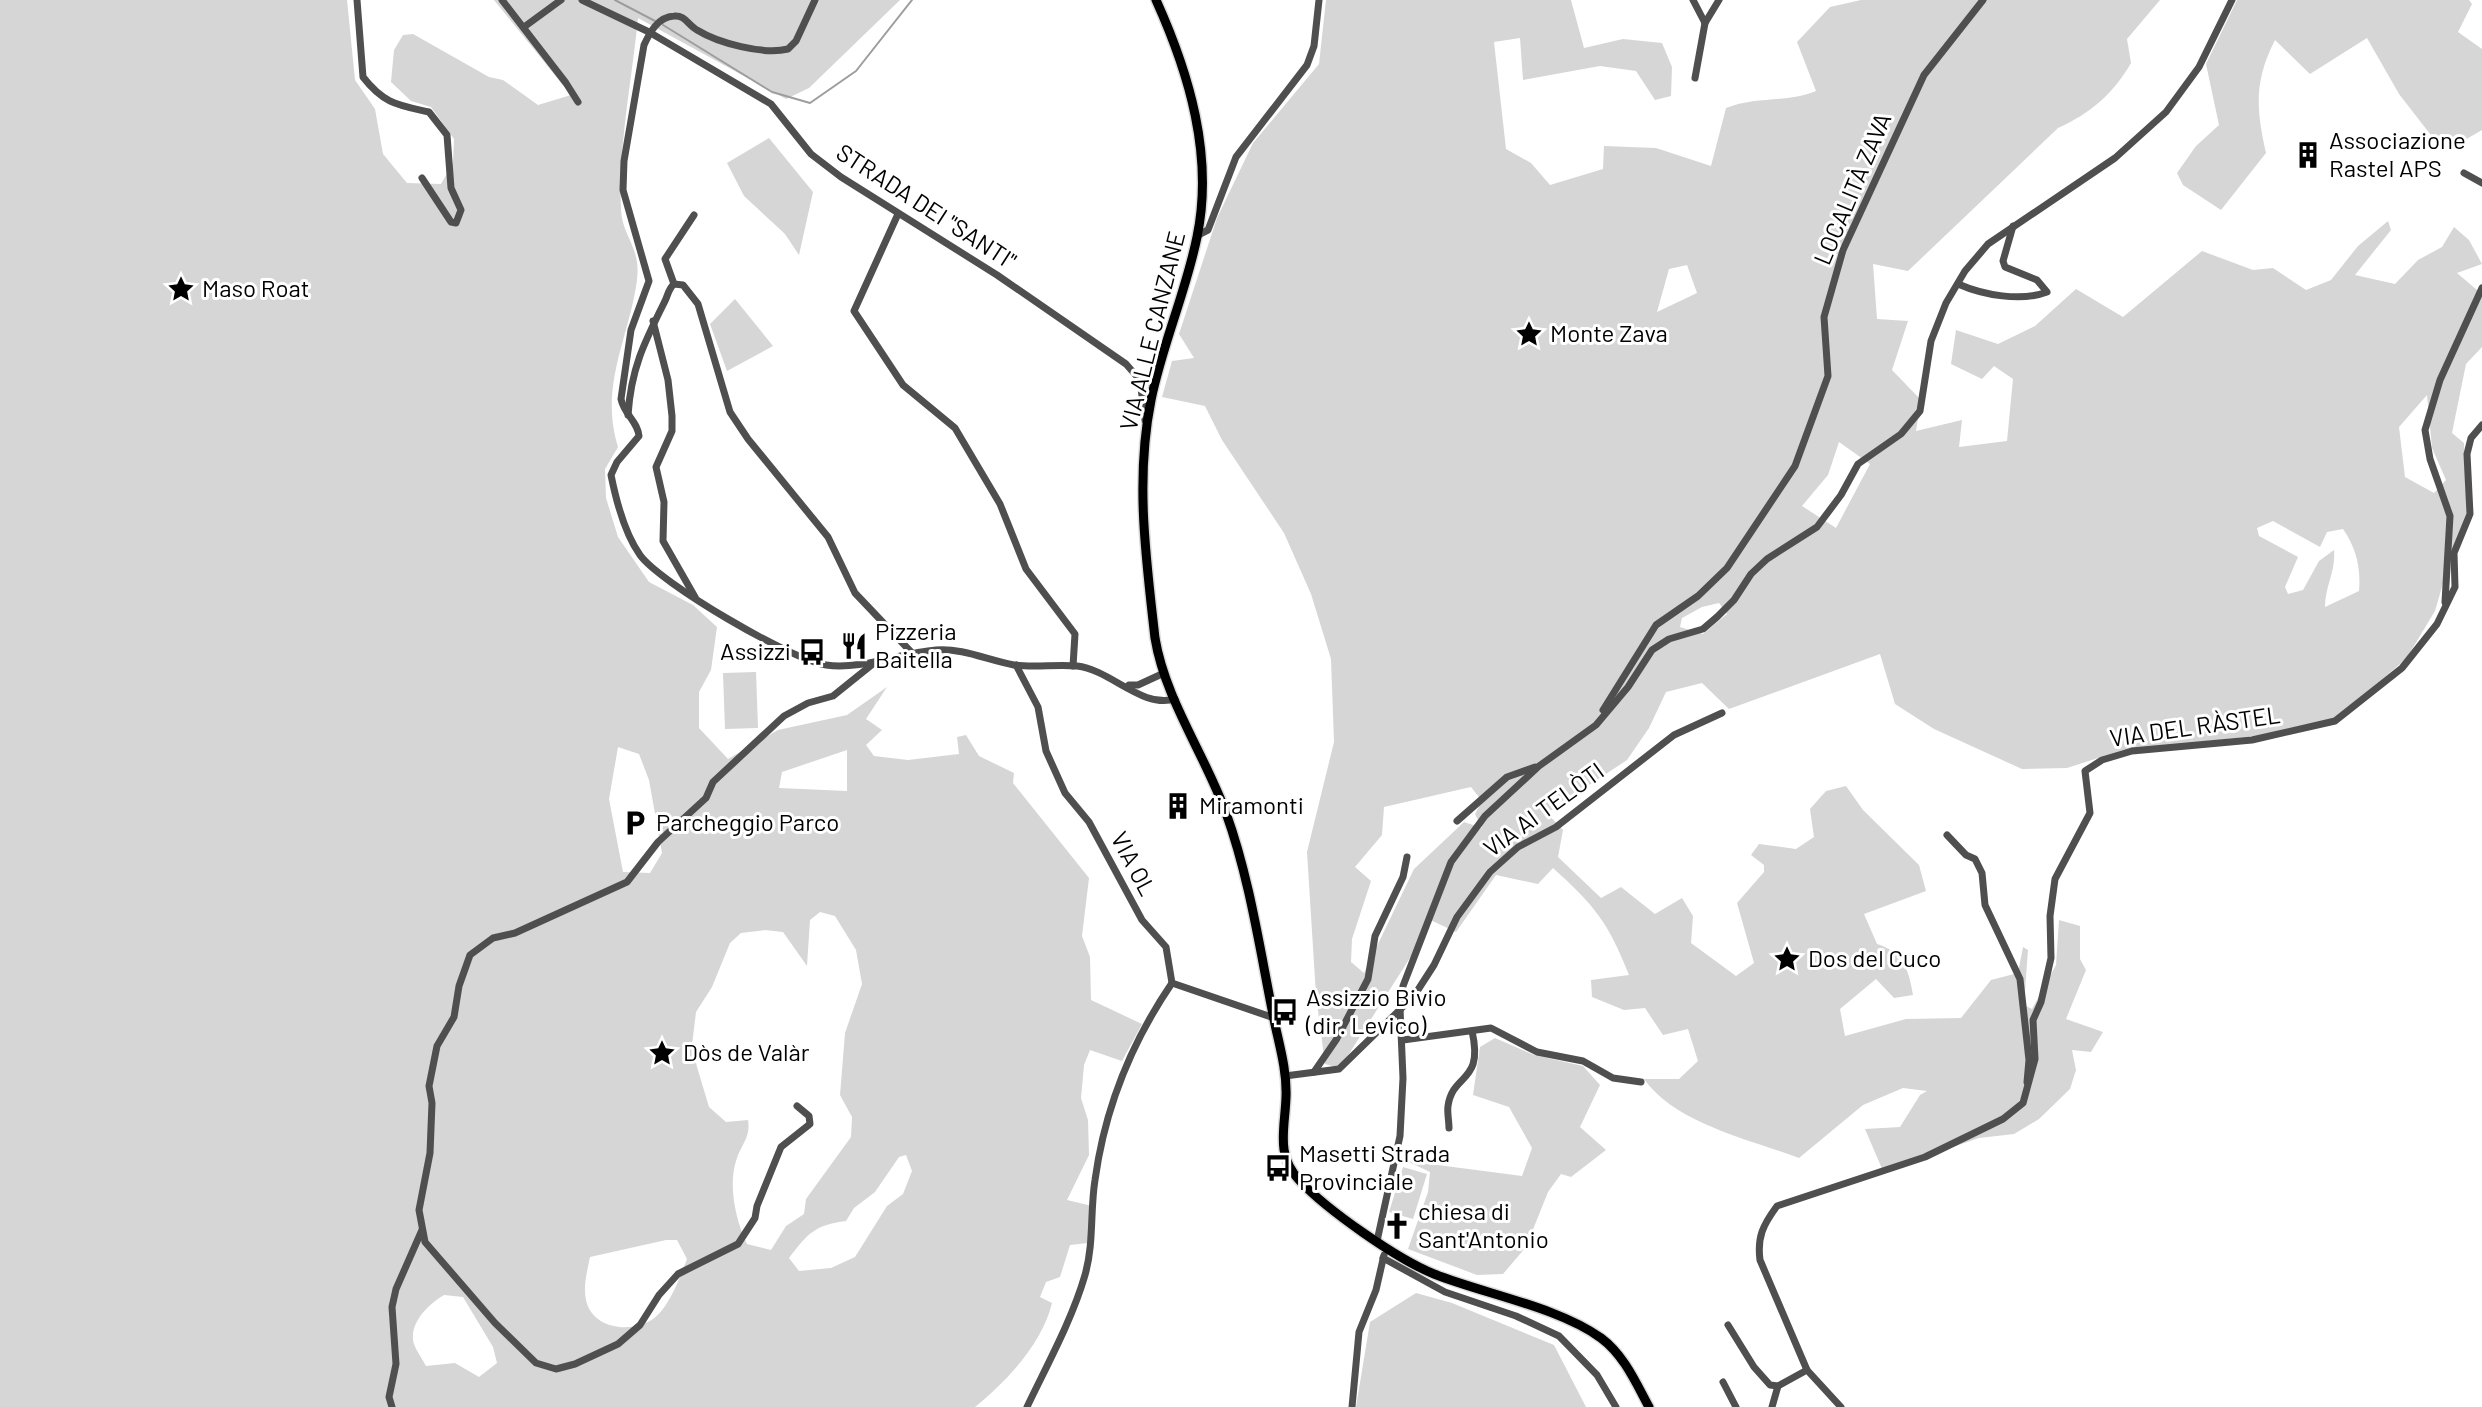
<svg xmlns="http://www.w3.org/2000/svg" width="2482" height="1407" font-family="Barlow,sans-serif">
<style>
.green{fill:#d6d6d6;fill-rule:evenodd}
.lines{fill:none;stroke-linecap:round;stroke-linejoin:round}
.stream{stroke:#9d9d9d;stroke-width:2}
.major-casing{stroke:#dbdbdb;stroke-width:12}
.minor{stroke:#4f4f4f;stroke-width:7}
.major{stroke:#000;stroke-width:9}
.labels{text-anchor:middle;stroke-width:6;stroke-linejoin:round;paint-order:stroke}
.poi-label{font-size:24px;fill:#000;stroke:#fff;text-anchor:start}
.street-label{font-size:24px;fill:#000;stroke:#fff}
</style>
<rect width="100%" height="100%" fill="#fff"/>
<g class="green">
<path d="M0,0h347l8,80 20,29 8,45 24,29 34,1 12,-21 1,-24 -23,-32 -20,-6 -20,-19 3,-32 9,-15 10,-1 76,43 14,3 35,25 33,-10 -77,-95h406l-91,88 -23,11 -148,-81c-6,62 -20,128 -17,191 1,28 20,37 16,71 -8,59 -38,105 -19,167l-13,22 1,29 12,39 31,45 44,23 24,22 -6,43 -12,22v36l29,31 50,-29 69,-15 40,-28 -21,32 16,11 -16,15 8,11 34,4 51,-6 -2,-17 9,-2 13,21 35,17 -1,10 76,95 -7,58 8,21 1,43 51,24 -20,37 -32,-11 -6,15 -3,33 7,22 1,35 -22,45 25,6 -4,37 -18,2 -10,32 -14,5 -6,15 12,6c-10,41 -45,78 -77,104h-975zM618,747l21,7 10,26 13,73 -12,20 -27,-1 -14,-73zM847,750v41l-68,-3 3,-16zM820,912l15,4 21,34 6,34 -17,49 -5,62 12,22 -1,20 -45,62 -2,15 -18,12 -15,24 -24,-6c-11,-23 -19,-57 -11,-83 5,-17 15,-23 12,-41l-22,2 -17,-15 -12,-40 -5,-22 4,-33 16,-25 18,-44 11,-10 24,-3 18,2 24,34 3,-46zM906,1155l6,16 -9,23 -16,12 -32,51 -24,11 -32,3 -10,-13c19,-25 26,-33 57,-37l8,-13 21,-16 24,-35zM666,1240h11l10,19c-7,18 -18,49 -34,60 -22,15 -61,10 -67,-19 -3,-14 1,-28 4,-43zM444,1295l19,2 30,50 4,16 -18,14 -24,-14 -29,3c-4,-8 -12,-18 -13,-26 -2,-19 16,-36 31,-45z"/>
<path d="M1326,0h245l13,48 39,-9 39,4 10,24 -1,29 -16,4 -19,-29 -36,-5 -77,14 -3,-42 -26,4 12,107 25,14 19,22 53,-16 1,-23 52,2 55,18 15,-58c29,-12 61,-5 90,-17l-19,-49 33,-35 31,-7h299l-33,39 4,24c-18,31 -40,50 -73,65l-150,143 -35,-7 4,55 31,2 -16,49 29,30 -5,31 46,-11 -3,27 48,-6 6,-62 -19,-13 -12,13 -31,-15 5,-34 42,14 37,-18 41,-37 47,28 79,-66 51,19 20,-2 33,22 25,-10 27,-34 30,-25 3,9 -36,45 40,9 23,-24 24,-13 12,-20 15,13 13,24 -25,9 20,17 5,-1v58l-16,17 -14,69 12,10 3,75 -13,27 -19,66 -29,48 -71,60 -80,17 -132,14 -56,18 -45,1 -88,-40 -39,-25 -15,-50 -151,55 -27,-26 -36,9 -17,36 -22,32 -80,53 16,17 -5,27 43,41 20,-11 34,27 27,-16 11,18 -2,27 45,33 18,-13 -17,-60 27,-31v-7l-13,-10 8,-11 37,5 18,-12 -4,-28 16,-18 20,-5 17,24 56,55 7,26 -62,23 13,30c26,8 32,26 36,51l-19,3 -18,-19 -36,30 5,27 61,-17 55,-1 30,-38 27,-7 5,-26 5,3 -4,55 8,4 24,-44 3,-45 21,6v33l6,11 -20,49 37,13 -12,20 -19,-2 4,20 -6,19 -31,30 -25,15 -35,4 -96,33 -18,-42 35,-2 20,-32 7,-4 -24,-3 -40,17 -64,53c-50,-19 -123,-34 -155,-79h35l19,-18 -10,-32 -25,6 -18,-27 -21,2 -32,-13 -1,-17 38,-5c-21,-53 -34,-69 -76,-107l-15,16 -42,-9 -40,57 -30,-14 -6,24 -80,126 -15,-4 -9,-69 -9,-143 27,-110 -3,-83 -20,-65 -27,-61 -62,-93 -17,-34 -43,-9 10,-36 22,-3 -15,-24 38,-116 36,-75 66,-79zM1687,265l10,28 -40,19 12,-43zM2427,395l5,53 14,32 -12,13 -29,-16 -6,-50zM1839,442l31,22 -34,64 -34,-22 26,-31zM2273,521l47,26 7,-15 16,-3c13,19 18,38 16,62l-34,16c0,-21 11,-36 9,-57l-15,11 -16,29 -15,4 -3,-7 13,-30 -39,-21 -2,-8zM1719,603l8,11 -24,20 -23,-7 2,-9 20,-11zM1471,787l11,14 -7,13 7,14 -18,-6 -50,47 -50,104 -13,-11 1,-23 19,-58 -16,-14 27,-32 2,-28z"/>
<path d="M2237,0h232l3,4 -14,28 24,17v81l-38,22 -45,-58 -32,-56 -57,36 -35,-34c-21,41 -19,69 -9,113l-45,57 -38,-25 -6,-12 19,-27 23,-21 -13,-61z"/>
<path d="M769,138l44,54 -14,63 -14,-21 -41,-38 -17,-33z"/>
<path d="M735,299l38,47 -46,25 -17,-47z"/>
<path d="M756,672l2,56 -33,1 -2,-56z"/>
<path d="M1495,1038l39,17 49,11 17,19 -20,42 26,23 -35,27 -10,-3 -13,18 -22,55 -23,27 -26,1 -69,-26 20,-57 2,-20 -23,-11 115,15 10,-28 -23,-41 -36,-12 7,-48z"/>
<path d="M1403,1167l24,7 -14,45 -24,-7z"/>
<path d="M1416,1293l36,10 102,42 32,62h-230l14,-85z"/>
</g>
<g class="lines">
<g class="stream">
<path d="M615,0l40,21"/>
<path d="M663,25l109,67 38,11 46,-32 56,-71"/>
</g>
<defs>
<path id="major" d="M1156,0c33,73 58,156 41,237 -11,55 -35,108 -46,163 -16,80 -5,158 4,238 10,61 50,117 71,175 25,69 35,145 50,216 5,22 11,45 10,68 -1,32 -11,58 14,84 27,29 97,78 134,93 51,20 124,33 167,64 23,17 35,45 48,69"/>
</defs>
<use href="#major" class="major-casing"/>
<g class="minor">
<path d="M357,0l6,77c21,27 35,28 66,35l18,23 4,53 10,22 -5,13 -5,-1 -29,-44"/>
<path d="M502,0l64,83 12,19"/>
<path d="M582,0l67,32 122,72 40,50 30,23 156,98 129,89 14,16 5,40"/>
<path d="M815,0l-19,41 -8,8c-25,6 -70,-6 -91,-19 -9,-5 -12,-15 -23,-14 -16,1 -24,16 -30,29l-20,116 -1,29 26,91 -18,49 -10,69c3,15 17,23 18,37l-22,26 -6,13c5,25 14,59 29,80 20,28 151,105 186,110 36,5 73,-12 110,-15 27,-2 51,10 78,15 20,3 42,-1 63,1 34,4 65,43 98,33"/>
<path d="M1693,0l12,23 -10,55"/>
<path d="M1705,23l14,-23"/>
<path d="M524,27l37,-27"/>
<path d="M2464,173l18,10"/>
<path d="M898,214l-44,97 49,74 52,43 45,76 26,65 49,65 -2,32"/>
<path d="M694,215l-29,44 9,25 9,1 15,19 32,108 18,27 80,98 27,56 57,60"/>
<path d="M1198,235l10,-5 28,-73 71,-92 7,-19 5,-46"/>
<path d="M1958,284c25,11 63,18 89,8l-10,-12 -32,-13 -2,-6 10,-35"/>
<path d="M653,321l15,59 4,36v15l-16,36 8,35 -1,39 32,56"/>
<path d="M628,415c3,-46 16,-72 36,-112 4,-7 4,-14 10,-19"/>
<path d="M2445,602l5,-86 -20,-57 -5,-29 15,-50 42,-92"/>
<path d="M1016,665l22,42 8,44 19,42 24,29 53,98 24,27 6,36 102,35"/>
<path d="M1129,685h9l26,-12"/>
<path d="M1603,710l53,-85 42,-29 29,-28 68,-102 33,-90 -4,-59 19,-67 81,-175 59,-75"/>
<path d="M1457,821l50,-44 28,-10"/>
<path d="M1947,835l19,20 9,4 7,14 3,32 35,74 9,81 -2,22"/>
<path d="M1403,1040l88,-12 46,24 46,9 30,17 28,4"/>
<path d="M1314,1072l22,-32 32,-61 7,-43 28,-59 4,-20"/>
<path d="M1285,1076l54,-7 75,-73 20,-31 23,-48 33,-45 28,-25 38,-20 118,-92 48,-22"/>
<path d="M797,1106l12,10 1,8 -29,23 -24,59 -2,12 -17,26 -60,30 -19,21 -19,30 -22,19 -43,20 -19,5 -20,-6 -41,-40 -70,-81 -6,-32 11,-57 2,-50 -3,-17 8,-40 17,-29 5,-31 11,-31 23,-17 22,-5 112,-51 31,-40 48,-44 7,-16 71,-66 24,-13 25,-7 46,-37"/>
<path d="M1449,1128c0,-7 -2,-16 -1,-22 5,-34 36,-22 24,-75"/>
<path d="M1377,1241l23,-105 3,-58 -3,-70 3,-22 48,-124 34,-46 54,-50 57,-41 32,-38 24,-37 17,-11 34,-10 14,-12 17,-17 17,-26 16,-15 50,-32 24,-32 17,-31 43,-30 19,-23 11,-70 15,-38 19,-32 23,-27 127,-86 51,-46 33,-45 33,-67"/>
<path d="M1383,1258l62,34 71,24 43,20 38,39 19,32"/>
<path d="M1728,1325l26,42 16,18 8,1 29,-16"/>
<path d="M1723,1382l13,25"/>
<path d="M392,1407l-3,-10 7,-33 -4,-57 4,-18 26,-59"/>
<path d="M1027,1407c20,-42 45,-87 58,-132 9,-31 5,-64 10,-95 10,-73 36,-137 77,-197"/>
<path d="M1352,1407l7,-75 17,-42 8,-35"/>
<path d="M1772,1407l6,-21"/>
<path d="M1841,1407l-34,-37 -47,-110c-3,-23 3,-35 17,-54l148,-49 78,-38 20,-16 12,-44 -2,-39 8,-18 10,-44 -1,-42 5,-37 35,-66 -5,-42 17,-11 30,-9 120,-11 83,-19 67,-53 35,-44 18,-37 -1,-34 16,-39 -3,-60 4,-16 11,-13"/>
</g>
<use href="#major" class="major"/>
</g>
<defs>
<symbol id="building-bare" viewBox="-9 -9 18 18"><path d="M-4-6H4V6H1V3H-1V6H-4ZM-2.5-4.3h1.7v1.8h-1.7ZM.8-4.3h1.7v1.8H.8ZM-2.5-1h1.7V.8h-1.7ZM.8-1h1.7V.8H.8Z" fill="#000" stroke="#fff" stroke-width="2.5" paint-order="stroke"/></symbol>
<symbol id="sight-bare" viewBox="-9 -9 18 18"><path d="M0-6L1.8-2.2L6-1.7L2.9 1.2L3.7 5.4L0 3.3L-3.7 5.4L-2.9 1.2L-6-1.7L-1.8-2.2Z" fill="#000" stroke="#fff" stroke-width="2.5" paint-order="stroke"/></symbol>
<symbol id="restaurant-bare" viewBox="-9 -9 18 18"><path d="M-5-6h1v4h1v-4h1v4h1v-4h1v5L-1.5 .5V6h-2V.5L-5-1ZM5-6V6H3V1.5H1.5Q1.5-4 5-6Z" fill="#000" stroke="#fff" stroke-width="2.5" paint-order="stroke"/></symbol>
<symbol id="bus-bare" viewBox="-9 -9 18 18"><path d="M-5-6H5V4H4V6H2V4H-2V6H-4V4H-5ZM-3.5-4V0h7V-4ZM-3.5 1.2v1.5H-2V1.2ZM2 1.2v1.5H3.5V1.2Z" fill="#000" stroke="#fff" stroke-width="2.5" paint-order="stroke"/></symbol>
<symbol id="parking-bare" viewBox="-9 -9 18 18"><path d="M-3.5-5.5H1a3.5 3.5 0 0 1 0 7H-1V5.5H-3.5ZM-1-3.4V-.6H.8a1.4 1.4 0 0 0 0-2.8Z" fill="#000" stroke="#fff" stroke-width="2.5" paint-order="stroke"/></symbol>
<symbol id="church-bare" viewBox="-9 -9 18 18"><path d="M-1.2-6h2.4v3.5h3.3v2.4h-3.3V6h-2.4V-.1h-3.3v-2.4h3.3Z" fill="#000" stroke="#fff" stroke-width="2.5" paint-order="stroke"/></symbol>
</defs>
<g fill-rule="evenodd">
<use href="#building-bare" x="2289" y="136" width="38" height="38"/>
<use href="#sight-bare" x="162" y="270" width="38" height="38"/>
<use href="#sight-bare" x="1510" y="315" width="38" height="38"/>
<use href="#restaurant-bare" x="835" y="627" width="38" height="38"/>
<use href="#bus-bare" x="793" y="633" width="38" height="38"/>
<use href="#building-bare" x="1159" y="787" width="38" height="38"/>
<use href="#parking-bare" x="616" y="804" width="38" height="38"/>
<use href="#sight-bare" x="1768" y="940" width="38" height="38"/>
<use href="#bus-bare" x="1266" y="993" width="38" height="38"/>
<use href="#sight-bare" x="643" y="1034" width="38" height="38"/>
<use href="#bus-bare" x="1259" y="1149" width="38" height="38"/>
<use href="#church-bare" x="1378" y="1207" width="38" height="38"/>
</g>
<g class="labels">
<g class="poi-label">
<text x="2329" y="149">Associazione<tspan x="2329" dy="28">Rastel APS</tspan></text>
<text x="202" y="297">Maso Roat</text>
<text x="1550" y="342">Monte Zava</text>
<text x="875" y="640">Pizzeria<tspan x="875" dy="28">Baitella</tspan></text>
<text x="791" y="660" text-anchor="end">Assizzi</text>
<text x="1199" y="814">Miramonti</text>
<text x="656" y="831">Parcheggio Parco</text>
<text x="1808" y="967">Dos del Cuco</text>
<text x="1306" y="1006">Assizzio Bivio<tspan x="1306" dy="28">(dir. Levico)</tspan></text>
<text x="683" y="1061">Dòs de Valàr</text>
<text x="1299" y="1162">Masetti Strada<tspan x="1299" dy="28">Provinciale</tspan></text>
<text x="1418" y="1220">chiesa di<tspan x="1418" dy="28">Sant'Antonio</tspan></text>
</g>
<g class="street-label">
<text transform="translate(1853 189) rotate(-67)" y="8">LOCALITÀ ZAVA</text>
<text transform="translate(926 207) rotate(33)" y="8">STRADA DEI "SANTI"</text>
<text transform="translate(1153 331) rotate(-76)" y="8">VIA ALLE CANZANE</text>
<text transform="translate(2195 727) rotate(-8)" y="8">VIA DEL RÀSTEL</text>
<text transform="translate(1544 810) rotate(-36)" y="8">VIA AI TELÒTI</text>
<text transform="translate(1133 864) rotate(62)" y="8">VIA OL</text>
</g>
</g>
</svg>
